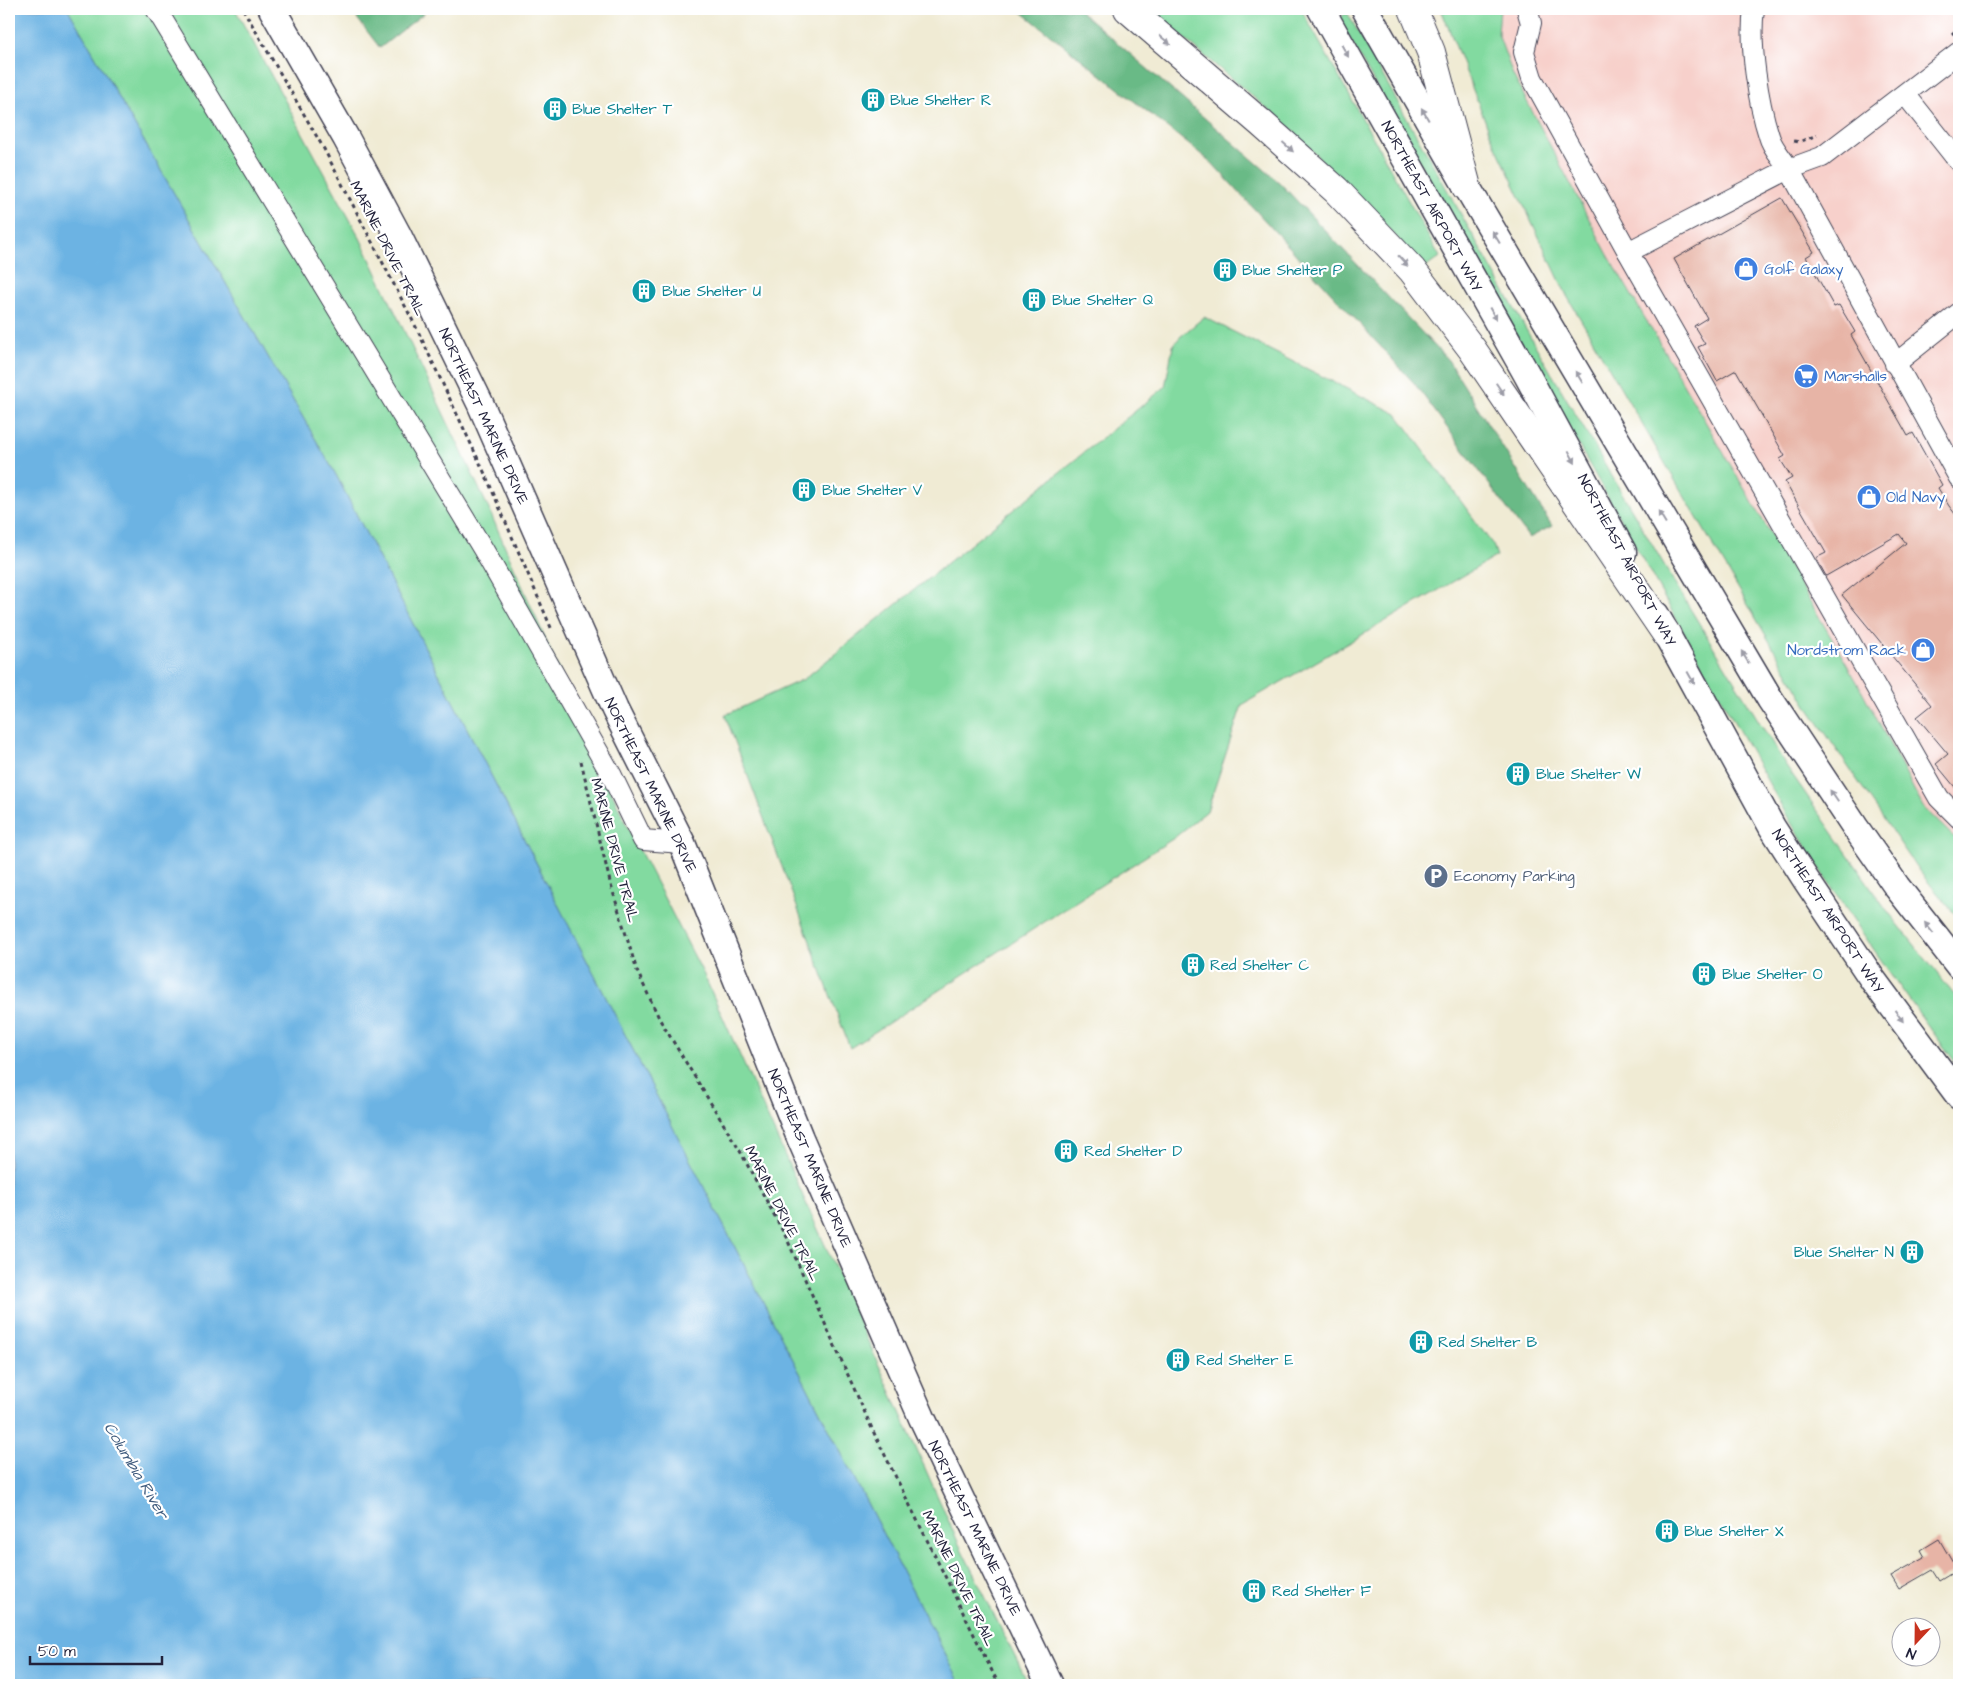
<svg xmlns="http://www.w3.org/2000/svg" width="1968" height="1694" font-family="'Architects Daughter',sans-serif">
<style>
.built{fill:#f7d0cb}
.green{fill:#82daa0;stroke:#527e6e}
.forest{fill:#69ba86;stroke:#466e60}
.water{fill:#6cb3e3;stroke:#476a8f}
.building{fill:#e7b4a6}
.lines{fill:none;stroke-linecap:round;stroke-linejoin:round}
.minor-casing{stroke:#414052;stroke-width:22}
.major-casing{stroke:#414052;stroke-width:29}
.highway-casing{stroke:#414052;stroke-width:30}
.path{stroke:#414052;stroke-width:3;stroke-dasharray:4 4;stroke-linecap:butt}
.minor{stroke:#fff;stroke-width:20}
.major{stroke:#fff;stroke-width:26}
.highway{stroke:#fff;stroke-width:28}
.oneway{fill:#9c9ca7}
.labels{text-anchor:middle;stroke-width:4.5;stroke-linejoin:round;paint-order:stroke}
.culture-label{font-size:15px;fill:#0d838f;stroke:#fff;text-anchor:start}
.street-label{font-size:15px;fill:#22223b;stroke:#fff}
.shop-label{font-size:15px;fill:#366cbe;stroke:#fff;text-anchor:start}
.service-label{font-size:15px;fill:#4e5e75;stroke:#fff;text-anchor:start}
.water-label{font-size:16px;font-style:italic;fill:#405c7e;stroke:#fff}
</style>
<rect width="100%" height="100%" fill="#fff"/>
<filter id="ink" filterUnits="userSpaceOnUse"><feTurbulence type="fractalNoise" baseFrequency=".02" numOctaves="2"/><feDisplacementMap in="SourceGraphic" scale="10" xChannelSelector="R" yChannelSelector="G"/><feConvolveMatrix kernelMatrix="1 2 1 2 8 2 1 2 1" color-interpolation-filters="sRGB"/></filter>
<filter id="wash" filterUnits="userSpaceOnUse"><feTurbulence type="fractalNoise" baseFrequency=".0096" numOctaves="4" result="noise"/><feDisplacementMap in="SourceGraphic" scale="20" xChannelSelector="R" yChannelSelector="G"/><feGaussianBlur stdDeviation="1.12" result="paint"/><feColorMatrix in="noise" values="0 0 0 0 0 0 0 0 0 0 0 0 0 0 0 0 0 1.4 0 .05"/><feComposite in="paint" operator="in"/></filter>
<g filter="url(#wash)">
<rect width="100%" height="100%" fill="#f0ebd4"/>
<path class="built" d="M1500,9h459v833l-36,-35 -63,-120 -253,-434 -94,-178 -15,-41z"/>
<g class="green">
<path d="M68,9h167l125,229 127,267 138,317 78,151 256,571 70,141h-68l-625,-1210z"/>
<path d="M1149,9h152l139,248 -16,12 -24,-28 -109,-112z"/>
<path d="M1441,9h59l-2,25 15,41 94,178 253,434 63,120 36,35v77l-40,-48 -110,-162 -242,-413 -75,-158z"/>
<path d="M1344,14h4l184,326 154,262 101,165 99,142 73,92v66c-61,-80 -116,-160 -169,-246l-451,-801z"/>
<path d="M1204,317l193,97 96,131 4,11 -255,149 -35,106 -33,27 -324,210 -125,-333 79,-36 361,-292 8,-41 7,-9z"/>
</g>
<g class="forest">
<path d="M350,9h79l-49,39z"/>
<path d="M1018,9h60l202,174 168,177 104,166 -23,12 -115,-155 -202,-220z"/>
</g>
<path class="water" d="M9,9h59l268,466 625,1210h-952z"/>
<g id="blocks">
<g class="building">
<path d="M1782,198l32,54 -8,5 28,50 5,-2 16,27 -4,3 57,101 5,-3 29,52 -4,3 11,18 10,13v273l-23,-28 12,-10 -31,-37 15,-12 -90,-110 64,-52 -7,-9 -73,42 -10,-18 10,-5 -41,-71 7,-4 -12,-19 5,-3 -49,-86 -19,11 -19,-34 7,-3 -11,-18 13,-8 -33,-59z"/>
<path d="M1939,1539l18,31 -18,11 -7,-11 -33,19 -8,-13 34,-19 -4,-7z"/>
</g>
</g>
</g>
<g filter="url(#ink)">
<use href="#blocks" fill-opacity="0" stroke="#414052" stroke-width="1"/>
<g class="lines">
<defs>
<g id="minor">
<path d="M156,9l327,540 129,227 31,64 39,3"/>
<path d="M1527,9l4,14 -7,29 8,26 96,174 311,546 20,20"/>
<path d="M1959,52l-137,105 -33,12 170,309"/>
<path d="M1905,94l54,68"/>
<path d="M1628,252l161,-83c-6,-10 -17,-21 -20,-33 -11,-34 -20,-92 -15,-127"/>
<path d="M1895,364l64,-51"/>
</g>
<g id="major">
<path d="M272,9l74,129 52,97 82,168 135,307 67,133 118,295 122,280 128,267"/>
<path d="M1321,9l205,364 97,179"/>
<path d="M1365,9l102,178 303,512 85,128 42,60 62,79"/>
<path d="M1656,615l116,212 34,53 67,100 86,116"/>
</g>
<g id="highway">
<path d="M1128,9l134,115 74,66 76,80 60,79 195,286"/>
<path d="M1413,9l18,43 36,135"/>
</g>
</defs>
<use href="#minor" class="minor-casing"/>
<use href="#major" class="major-casing"/>
<use href="#highway" class="highway-casing"/>
<g class="path">
<path d="M243,9l81,140 93,180 69,147 66,154"/>
<path d="M1952,34l7,-6"/>
<path d="M1794,141l5,1 18,-7"/>
<path d="M581,761l29,121 27,89 23,49 80,131 47,88 87,194 125,252"/>
</g>
<use href="#minor" class="minor"/>
<use href="#major" class="major"/>
<use href="#highway" class="highway"/>
</g>
<defs><path id="oneway-solid" d="M-6-.8H1V-3.2L6.5 0L1 3.2V.8H-6Z" transform="scale(1.25)"/></defs>
<g class="oneway">
<use href="#oneway-solid" transform="translate(1165 40) rotate(40)"/>
<use href="#oneway-solid" transform="translate(1345 51) rotate(61)"/>
<use href="#oneway-solid" transform="translate(1425 114) rotate(-120)"/>
<use href="#oneway-solid" transform="translate(1288 147) rotate(42)"/>
<use href="#oneway-solid" transform="translate(1496 237) rotate(-121)"/>
<use href="#oneway-solid" transform="translate(1403 261) rotate(48)"/>
<use href="#oneway-solid" transform="translate(1493 314) rotate(61)"/>
<use href="#oneway-solid" transform="translate(1579 377) rotate(-121)"/>
<use href="#oneway-solid" transform="translate(1500 389) rotate(56)"/>
<use href="#oneway-solid" transform="translate(1572 457) rotate(62)"/>
<use href="#oneway-solid" transform="translate(1662 517) rotate(-121)"/>
<use href="#oneway-solid" transform="translate(1745 657) rotate(-121)"/>
<use href="#oneway-solid" transform="translate(1691 678) rotate(61)"/>
<use href="#oneway-solid" transform="translate(1834 796) rotate(-124)"/>
<use href="#oneway-solid" transform="translate(1929 928) rotate(-128)"/>
<use href="#oneway-solid" transform="translate(1899 1016) rotate(54)"/>
</g>
</g>
<defs>
<symbol id="building-disc" viewBox="-11 -11 22 22"><circle r="9.5" fill="#0f9aa8" stroke="#fff"/><path d="M-4-6H4V6H1V3H-1V6H-4ZM-2.5-4.3h1.7v1.8h-1.7ZM.8-4.3h1.7v1.8H.8ZM-2.5-1h1.7V.8h-1.7ZM.8-1h1.7V.8H.8Z" fill="#fff"/></symbol>
<symbol id="shop-disc" viewBox="-11 -11 22 22"><circle r="9.5" fill="#3f7fe0" stroke="#fff"/><path d="M-5-2.5h2.3a2.7 3.5 0 0 1 5.4 0H5L5.5 6h-11ZM-1.5-2.5h3a1.5 2.3 0 0 0-3 0Z" fill="#fff"/></symbol>
<symbol id="supermarket-disc" viewBox="-11 -11 22 22"><circle r="9.5" fill="#3f7fe0" stroke="#fff"/><path d="M-6-5.5h2.5l.6 2H6L4.5 2H-2.5L-4.4-4H-6ZM-1.5 3.2a1.3 1.3 0 1 0 .1 0ZM3 3.2a1.3 1.3 0 1 0 .1 0Z" fill="#fff"/></symbol>
<symbol id="parking-disc" viewBox="-11 -11 22 22"><circle r="9.5" fill="#5c6f8a" stroke="#fff"/><path d="M-3.5-5.5H1a3.5 3.5 0 0 1 0 7H-1V5.5H-3.5ZM-1-3.4V-.6H.8a1.4 1.4 0 0 0 0-2.8Z" fill="#fff"/></symbol>
</defs>
<g fill-rule="evenodd">
<use href="#building-disc" x="859" y="86" width="28" height="28"/>
<use href="#building-disc" x="541" y="95" width="28" height="28"/>
<use href="#shop-disc" x="1732" y="255" width="28" height="28"/>
<use href="#building-disc" x="1211" y="256" width="28" height="28"/>
<use href="#building-disc" x="630" y="277" width="28" height="28"/>
<use href="#building-disc" x="1020" y="286" width="28" height="28"/>
<use href="#supermarket-disc" x="1792" y="362" width="28" height="28"/>
<use href="#building-disc" x="790" y="476" width="28" height="28"/>
<use href="#shop-disc" x="1855" y="483" width="28" height="28"/>
<use href="#shop-disc" x="1909" y="636" width="28" height="28"/>
<use href="#building-disc" x="1504" y="760" width="28" height="28"/>
<use href="#parking-disc" x="1422" y="862" width="28" height="28"/>
<use href="#building-disc" x="1179" y="951" width="28" height="28"/>
<use href="#building-disc" x="1690" y="960" width="28" height="28"/>
<use href="#building-disc" x="1052" y="1137" width="28" height="28"/>
<use href="#building-disc" x="1898" y="1238" width="28" height="28"/>
<use href="#building-disc" x="1407" y="1328" width="28" height="28"/>
<use href="#building-disc" x="1164" y="1346" width="28" height="28"/>
<use href="#building-disc" x="1653" y="1517" width="28" height="28"/>
<use href="#building-disc" x="1240" y="1577" width="28" height="28"/>
</g>
<g class="labels">
<g class="culture-label">
<text x="890" y="105">Blue Shelter R</text>
<text x="572" y="114">Blue Shelter T</text>
<text x="1242" y="275">Blue Shelter P</text>
<text x="662" y="296">Blue Shelter U</text>
<text x="1052" y="305">Blue Shelter Q</text>
<text x="822" y="495">Blue Shelter V</text>
<text x="1536" y="779">Blue Shelter W</text>
<text x="1210" y="970">Red Shelter C</text>
<text x="1722" y="979">Blue Shelter O</text>
<text x="1084" y="1156">Red Shelter D</text>
<text x="1894" y="1257" text-anchor="end">Blue Shelter N</text>
<text x="1438" y="1347">Red Shelter B</text>
<text x="1196" y="1365">Red Shelter E</text>
<text x="1684" y="1536">Blue Shelter X</text>
<text x="1272" y="1596">Red Shelter F</text>
</g>
<g class="street-label">
<text transform="translate(1432 206) rotate(61)" y="5">NORTHEAST AIRPORT WAY</text>
<text transform="translate(388 248) rotate(63)" y="5">MARINE DRIVE TRAIL</text>
<text transform="translate(484 416) rotate(65)" y="5">NORTHEAST MARINE DRIVE</text>
<text transform="translate(1627 560) rotate(62)" y="5">NORTHEAST AIRPORT WAY</text>
<text transform="translate(651 785) rotate(64)" y="5">NORTHEAST MARINE DRIVE</text>
<text transform="translate(615 850) rotate(75)" y="5">MARINE DRIVE TRAIL</text>
<text transform="translate(1828 911) rotate(57)" y="5">NORTHEAST AIRPORT WAY</text>
<text transform="translate(810 1158) rotate(67)" y="5">NORTHEAST MARINE DRIVE</text>
<text transform="translate(783 1213) rotate(63)" y="5">MARINE DRIVE TRAIL</text>
<text transform="translate(975 1528) rotate(64)" y="5">NORTHEAST MARINE DRIVE</text>
<text transform="translate(959 1578) rotate(64)" y="5">MARINE DRIVE TRAIL</text>
</g>
<g class="shop-label">
<text x="1764" y="274">Golf Galaxy</text>
<text x="1824" y="381">Marshalls</text>
<text x="1886" y="502">Old Navy</text>
<text x="1906" y="655" text-anchor="end">Nordstrom Rack</text>
</g>
<g class="service-label">
<text x="1454" y="881">Economy Parking</text>
</g>
<g class="water-label">
<text transform="translate(137 1470) rotate(59)" y="6">Columbia River</text>
</g>
</g>
<rect width="1968" height="1694" fill="none" stroke="#fff" stroke-width="30"/>
<g transform="translate(1916 1642) rotate(202)"><circle r="24" fill="#ffffff" stroke="#a7a7b1"/>
<path d="M0-4L9 19L0 12L-9 19Z" fill="#c8321e"/>
<text y="-8" font-size="14" font-weight="bold" text-anchor="middle" fill="#22223b">N</text>
</g>
<path d="M30 1656v8h132v-8" fill="none" stroke="#22223b" stroke-width="2.5"/>
<text x="38" y="1656" font-size="15" fill="#22223b" stroke="#ffffff" stroke-width="4" paint-order="stroke">50 m</text>
</svg>
